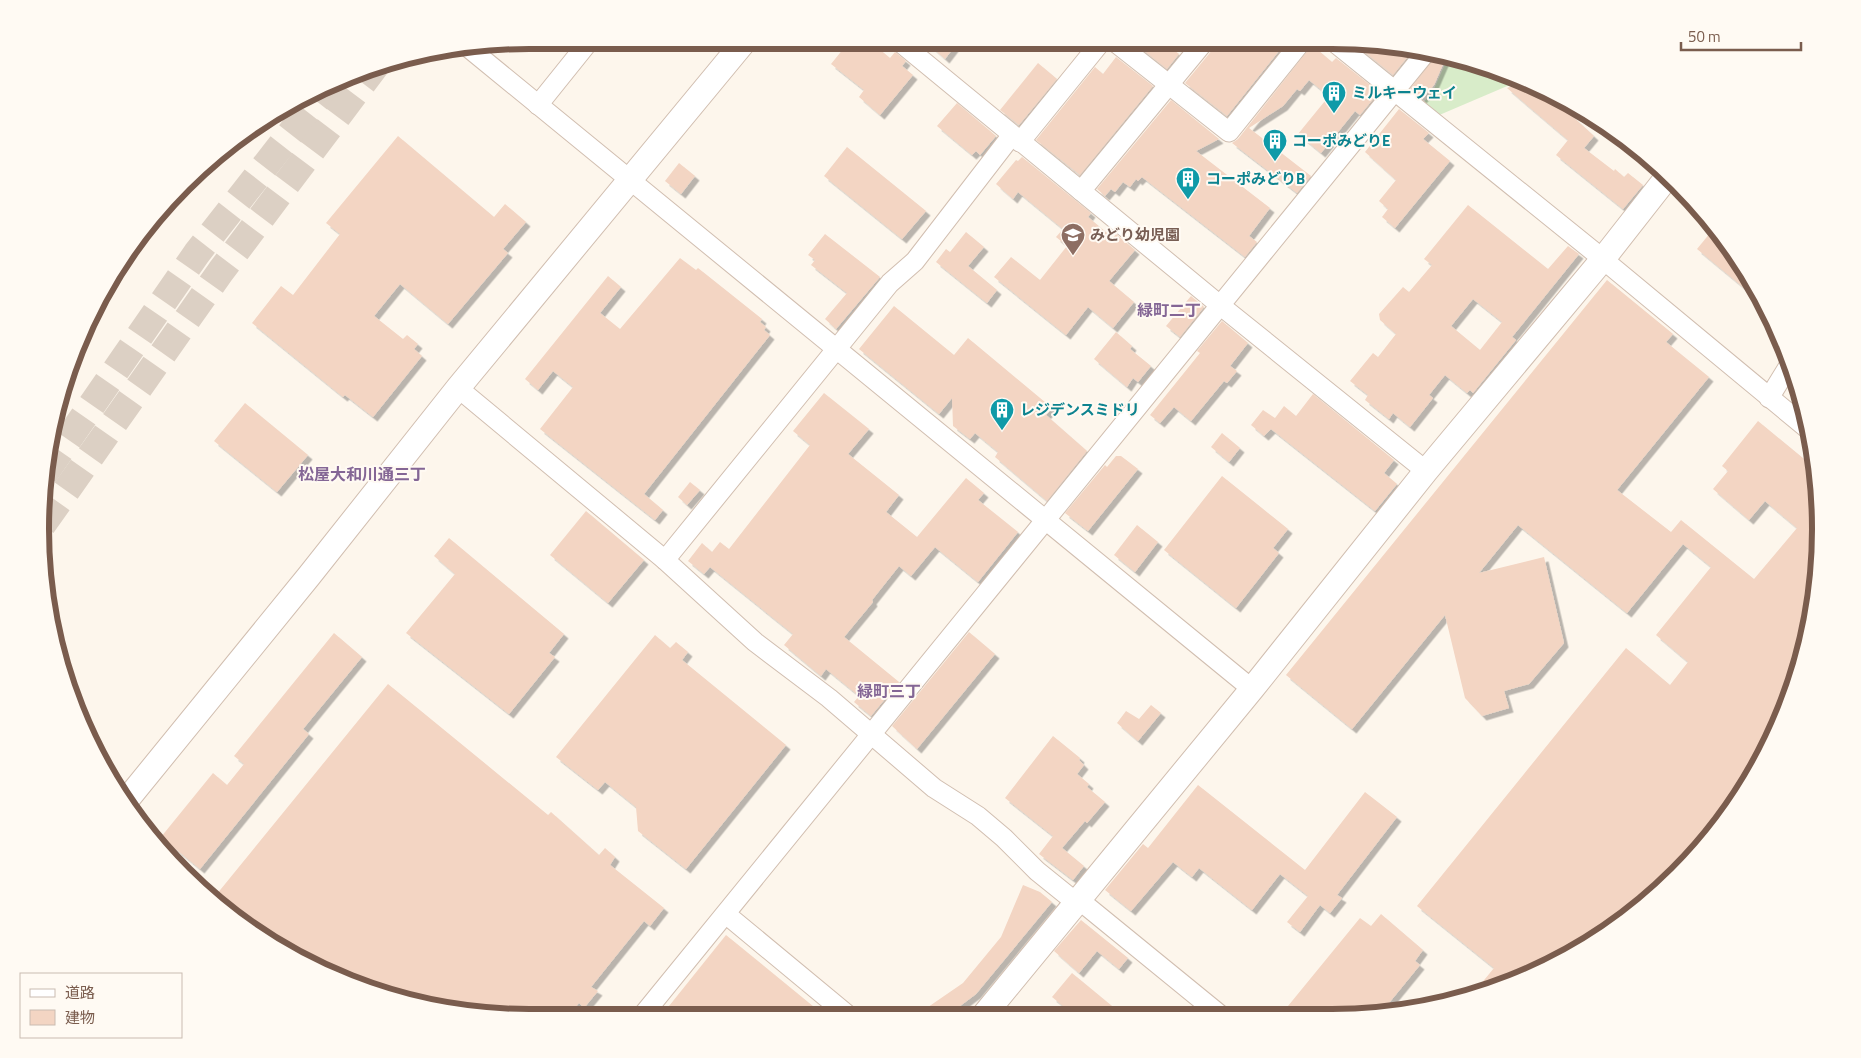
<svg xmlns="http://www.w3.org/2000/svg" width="1861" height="1058" font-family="'Titillium Web','Noto Sans JP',sans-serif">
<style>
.green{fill:#d8ecc9}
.building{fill:#f3d5c3;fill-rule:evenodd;filter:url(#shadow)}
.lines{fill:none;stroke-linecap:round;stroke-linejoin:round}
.motorway-tunnel{stroke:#dcd0c4;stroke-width:28;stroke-dasharray:28 14;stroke-linecap:butt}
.minor-casing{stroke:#d1beb0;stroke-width:21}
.tertiary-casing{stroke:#d1beb0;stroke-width:26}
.minor{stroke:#fff;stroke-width:19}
.tertiary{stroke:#fff;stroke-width:24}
.labels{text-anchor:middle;stroke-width:4;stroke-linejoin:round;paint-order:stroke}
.culture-label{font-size:15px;font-weight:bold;fill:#0d838f;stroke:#fffaf3;text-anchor:start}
.education-label{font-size:15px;font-weight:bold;fill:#785e54;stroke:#fffaf3;text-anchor:start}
.neighbourhood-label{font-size:16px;font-weight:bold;fill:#846695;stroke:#fffaf3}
.rim{fill:none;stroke:#7a5c4d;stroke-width:6}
</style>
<defs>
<filter id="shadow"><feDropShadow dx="4.5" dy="4.5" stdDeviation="0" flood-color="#0004"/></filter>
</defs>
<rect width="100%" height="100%" fill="#fdf6ec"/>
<path class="green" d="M1449,55l10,2 60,24 -82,35 -14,-13 10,-12z"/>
<g class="building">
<path d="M1255,41h32l-60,75 -42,-33 28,-34 2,-7z"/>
<path d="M1351,41h13l50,8 -21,26z"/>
<path d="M958,42l-13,17 -18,-16h17z"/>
<path d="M1133,42h31l15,12 -12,15z"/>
<path d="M848,43h24l18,15 5,-6 11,9 -4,5 11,9 -33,40 -21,-18 5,-7 -33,-26z"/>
<path d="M1312,45l20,17 4,-4 43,34 -19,23 -5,-4 -34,42 -23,-19 31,-38 -20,-16 -9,11 -3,-2 -14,17 -34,22 62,48 -14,17 -65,-50 6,-4z"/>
<path d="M1438,53l9,2 -13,30 -12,14 -12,-10z"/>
<path d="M1116,57l37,29 -73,89 -44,-35 59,-73 8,7z"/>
<path d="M1038,63l19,16 -38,46 -19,-15z"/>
<path d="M1521,83l26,10 47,43 -10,12 30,23 1,-2 9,8 4,-4 15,12 -20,24 -67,-54 12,-15 -61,-52z"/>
<path d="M1171,100l48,39 -23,12 74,57 -21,28 8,6 -12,15 -103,-80 -4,4 -2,-2 -6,8 -7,-5 -8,10 -4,-3 -6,7 -8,-7z"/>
<path d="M957,103l39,33 -16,19 -4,-4 -4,4 -35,-29z"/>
<path d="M1399,109l30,24 -6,6 27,22 -55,67 -13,-11 6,-8 -9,-8 17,-21 -31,-28z"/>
<path d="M398,136l96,81 11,-13 21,18 -23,27 5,4 -60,71 -48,-40 -26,32 29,23 4,-4 11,9 -4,5 8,7 -49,61 -28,-22 -2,2 -91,-74 29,-37 12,9 47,-61 -14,-11z"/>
<path d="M847,147l79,64 -24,28 -78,-63z"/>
<path d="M1022,157l69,56 -3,4 25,21 3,-4 19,16 -26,31 25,21 -21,26 -25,-21 -22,28 -72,-58 17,-20 29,23 27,-34 -11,-9 7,-8 -45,-37 -5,7 -17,-15 20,-24 2,1z"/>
<path d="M679,163l16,13 -14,18 -16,-13z"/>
<path d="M1468,205l80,64 20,-23 11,8 -67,83 4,3 -43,53 -3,-3 -3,3 -22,-18 -16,20 4,3 -23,29 -17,-14 -4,6 -24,-19 3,-5 -18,-14 23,-28 5,4 18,-23 -16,-14 -1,-6 24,-27 6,5 23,-27 -8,-6zM1473,299l29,23 -22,28 -29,-24z"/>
<path d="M1715,227l48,73 -2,2 -64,-53z"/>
<path d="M966,232l18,15 -16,19 29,24 -10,13 -51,-41 10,-13 4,3z"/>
<path d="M825,234l55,43 -44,52 -11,-10 22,-26 -36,-28 4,-5 -7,-5z"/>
<path d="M680,258l16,12 2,-2 64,51 -2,3 6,5 -2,3 6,5 -126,159 19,16 -8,10 -115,-91 33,-42 -20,-16 -15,19 -13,-11 83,-103 13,11 -21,26 20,16z"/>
<path d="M1607,280l66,54 -7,8 43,35 -92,113 54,42 10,-12 73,59 43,-51 -32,-27 -16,19 -36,-31 15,-18 -6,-5 36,-45 57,47 5,29 -3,96 -22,93 -40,88 -77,101 -75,61 -114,56 -18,4 23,-28 -77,-62 209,-258 44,37 18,-23 -32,-27 55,-68 -28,-23 -56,69 -109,-88 -39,48 65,-16 20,86 -35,41 -25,7 5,17 -27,8 -17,-18 -20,-83 -93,114 -66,-54z"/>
<path d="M1191,296l13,11 -24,30 -14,-11z"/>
<path d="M894,306l60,49 14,-17 84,70 -6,7 41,36 -40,50 -52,-44 3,-5 -23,-19 -5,6 -17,-13 -1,-28 -13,16 -80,-65z"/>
<path d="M1222,321l26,22 -18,23 7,5 -10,12 -3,-2 -33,40 -17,-14 -14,16 -10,-8 50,-62 -3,-2z"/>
<path d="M1116,332l16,14 -2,3 21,17 -13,16 -5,-4 -6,9 -33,-28z"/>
<path d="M824,393l45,36 -21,25 51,41 -13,17 31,25 49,-59 18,15 -6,7 40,32 -40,50 -43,-35 -24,29 -12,-10 -27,34 1,2 -29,35 55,45 -28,34 -17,-14 5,-6 -33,-27 -5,7 -37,-31 9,-11 -83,-67 -6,7 -16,-13 14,-18 10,9 8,-10 9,7 81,-104 -17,-14z"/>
<path d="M1313,394l81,66 -10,13 13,11 -22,27 -104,-82 -7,7 -13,-11 12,-15 12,8 9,-12 12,10z"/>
<path d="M245,403l63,52 -31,37 -63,-51z"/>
<path d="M1222,433l18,15 -11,14 -18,-15z"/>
<path d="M1116,456h5l17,13 -50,62 -23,-18 40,-48 2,2z"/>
<path d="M1222,476l66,53 -15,19 6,5 -43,55 -72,-58z"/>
<path d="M690,482l10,8 -13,15 -9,-8z"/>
<path d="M586,511l58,49 -36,43 -58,-48z"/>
<path d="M1137,525l21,17 -23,30 -21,-17z"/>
<path d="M449,538l115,96 -15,19 6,4 -46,57 -103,-81 49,-59 -21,-18z"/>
<path d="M969,632l26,22 -78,95 -25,-23z"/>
<path d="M334,633l28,24 -59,72 6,5 -109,135 -39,-32 52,-64 14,12 17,-21 -10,-8z"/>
<path d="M655,635l15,13 6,-6 12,10 -6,8 104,85 -100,124 -48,-38 -2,-24 -31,-25 -7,8 -42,-33z"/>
<path d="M388,684l160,131 3,-3 48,43 6,-7 10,9 -5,8 54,43 -14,18 -6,-5 -53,66 7,4 -14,17 -5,-5 -12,14h-70l-95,-16 -118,-49 -72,-52z"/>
<path d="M1151,705l10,8 -23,28 -21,-18 9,-12 13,8z"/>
<path d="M1053,736l27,22 -1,2 5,5 -7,9 12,10 -2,3 18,15 -18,21 -2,-2 -23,27 22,18 -11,14 -34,-26 14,-18 -48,-38z"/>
<path d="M1198,785l107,85 60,-78 32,25 -60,78 5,3 -12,15 -10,-8 -20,27 -13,-10 21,-26 -28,-22 -28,36 -53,-42 -7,9 -19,-15 -42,49 -26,-21 38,-46 5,4z"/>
<path d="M1023,885l17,7 12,10 -76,92 -28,21 -33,1 48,-33 38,-46z"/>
<path d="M1381,914l42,36 -8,11 5,4 -40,49h-82l-10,-8 72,-88 11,8z"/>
<path d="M1081,920l47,38 -9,11 -22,-18 -18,22 -25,-22z"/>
<path d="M726,935l99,81h-164z"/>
<path d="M1072,973l40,33 -7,9h-31l-22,-18z"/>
</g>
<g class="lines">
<g class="motorway-tunnel">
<path d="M44,474l153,-221 133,-170"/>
<path d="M42,525l179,-254 155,-206"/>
</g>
<defs>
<g id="minor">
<path d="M1333,41l260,210 216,179"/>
<path d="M1115,42l114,90 73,-91"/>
<path d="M901,43l320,263 205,165"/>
<path d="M464,44l788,645"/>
<path d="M538,105l49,-61"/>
<path d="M1020,142l81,-100"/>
<path d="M1081,191l123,-149"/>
<path d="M458,388l207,172 90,82 74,56 105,90 44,28 26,22 33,33 31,25 10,3 141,115"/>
<path d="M1769,398l21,-34"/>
<path d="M665,560l225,-277 25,-22 97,-126"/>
<path d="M727,915l122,101"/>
<path d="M642,1016l785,-965"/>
</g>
<g id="tertiary">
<path d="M126,801l183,-225 149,-188 285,-345"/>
<path d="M984,1015l268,-326 174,-218 177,-212 65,-83"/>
</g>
</defs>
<use href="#minor" class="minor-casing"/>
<use href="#tertiary" class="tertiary-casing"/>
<use href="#minor" class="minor"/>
<use href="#tertiary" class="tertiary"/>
</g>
<defs>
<symbol id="building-pin" viewBox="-11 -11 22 30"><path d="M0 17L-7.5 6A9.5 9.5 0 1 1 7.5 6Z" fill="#0f9aa8" stroke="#fffaf3"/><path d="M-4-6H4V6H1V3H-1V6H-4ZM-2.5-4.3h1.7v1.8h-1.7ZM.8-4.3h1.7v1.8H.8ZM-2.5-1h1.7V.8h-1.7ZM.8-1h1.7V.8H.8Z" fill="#fff"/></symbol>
<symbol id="school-pin" viewBox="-11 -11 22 30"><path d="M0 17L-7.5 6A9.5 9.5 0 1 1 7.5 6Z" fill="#8d6e63" stroke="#fffaf3"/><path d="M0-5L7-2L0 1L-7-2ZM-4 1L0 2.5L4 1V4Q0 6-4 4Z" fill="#fff"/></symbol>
</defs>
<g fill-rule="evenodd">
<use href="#building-pin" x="1320" y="79" width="28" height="38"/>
<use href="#building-pin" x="1261" y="127" width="28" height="38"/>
<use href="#building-pin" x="1174" y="165" width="28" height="38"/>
<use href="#school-pin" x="1059" y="221" width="28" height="38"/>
<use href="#building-pin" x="988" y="396" width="28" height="38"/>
</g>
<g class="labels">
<g class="culture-label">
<text x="1352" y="98">ミルキーウェイ</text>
<text x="1292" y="146">コーポみどりE</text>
<text x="1206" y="184">コーポみどりB</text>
<text x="1020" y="415">レジデンスミドリ</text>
</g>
<g class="education-label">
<text x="1090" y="240">みどり幼児園</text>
</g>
<g class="neighbourhood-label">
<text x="1169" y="316">緑町二丁</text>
<text x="362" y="480">松屋大和川通三丁</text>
<text x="889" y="697">緑町三丁</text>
</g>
</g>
<path d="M0 0H1861V1058H0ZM529 49H1332A480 480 0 0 1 1812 529V529A480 480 0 0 1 1332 1009H529A480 480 0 0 1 49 529V529A480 480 0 0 1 529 49Z" fill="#fffaf3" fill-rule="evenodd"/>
<path class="rim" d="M529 49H1332A480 480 0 0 1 1812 529V529A480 480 0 0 1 1332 1009H529A480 480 0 0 1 49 529V529A480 480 0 0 1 529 49Z"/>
<rect x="20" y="973" width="162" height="65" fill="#fffaf3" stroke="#cabbb1"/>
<rect x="30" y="989" width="25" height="8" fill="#ffffff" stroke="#cabbb1"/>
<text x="65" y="998" font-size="15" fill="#7a5c4d">道路</text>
<rect x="30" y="1010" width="25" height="15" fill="#f3d5c3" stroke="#cabbb1"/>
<text x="65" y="1023" font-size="15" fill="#7a5c4d">建物</text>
<path d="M1681 42v8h120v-8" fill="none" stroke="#7a5c4d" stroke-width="2.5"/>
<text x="1688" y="42" font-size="15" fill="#7a5c4d" stroke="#fffaf3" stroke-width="4" paint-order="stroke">50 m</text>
</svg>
